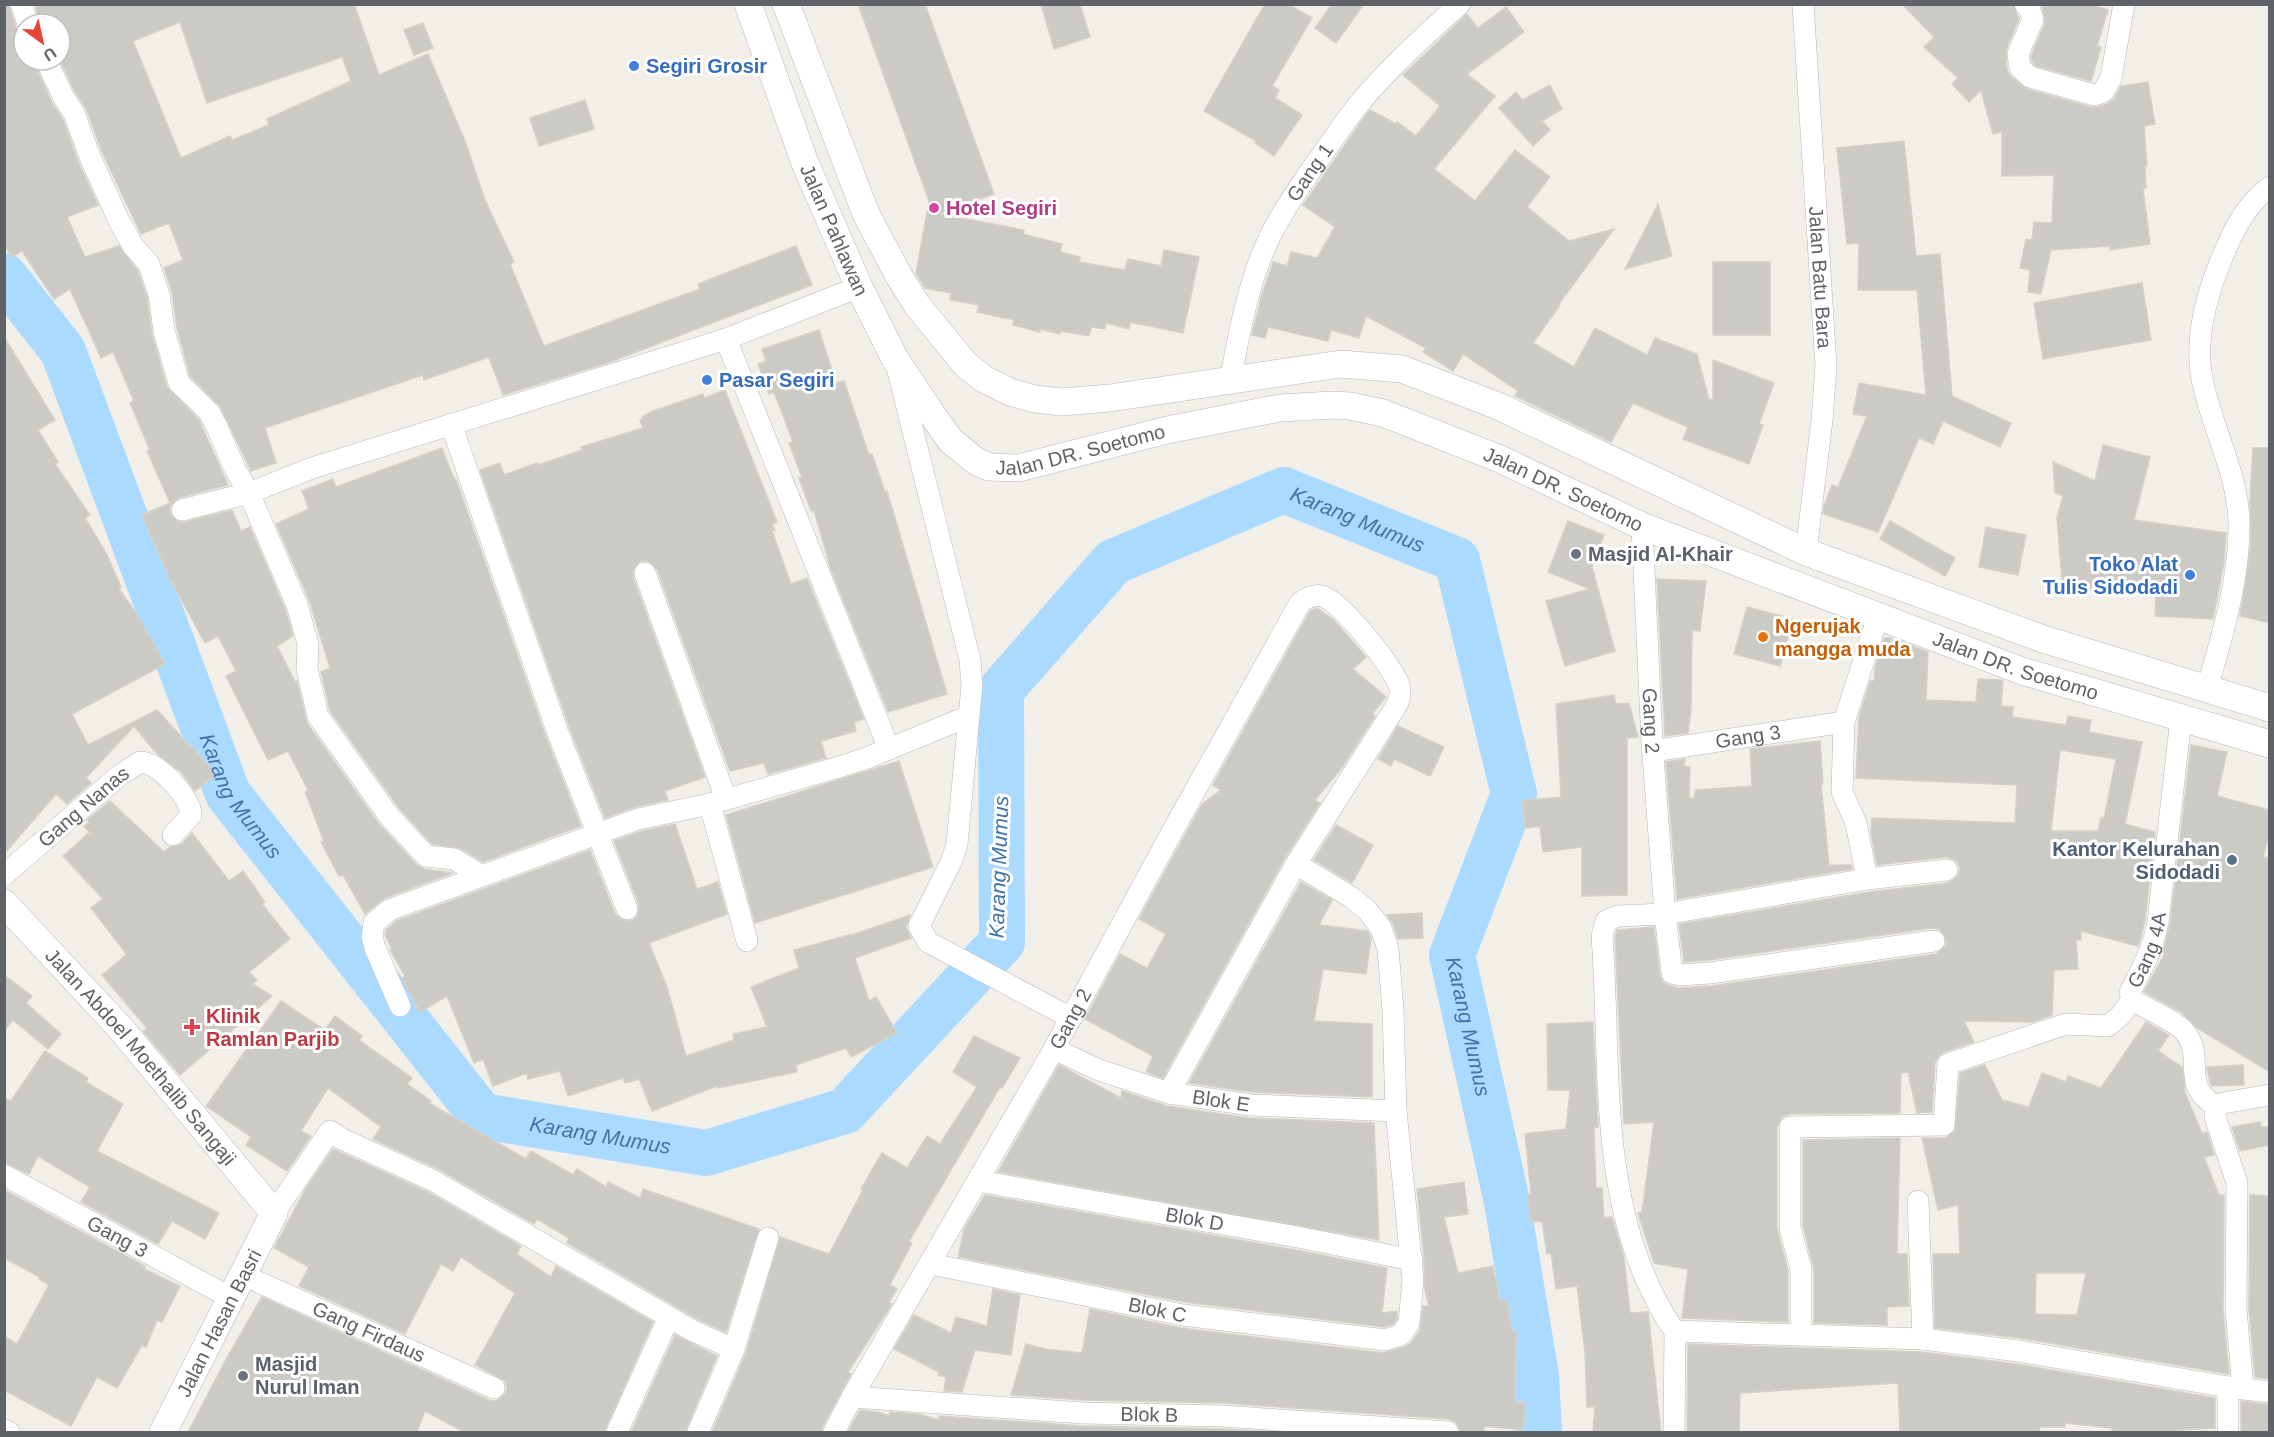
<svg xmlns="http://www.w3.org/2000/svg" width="2274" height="1437" font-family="Helvetica,sans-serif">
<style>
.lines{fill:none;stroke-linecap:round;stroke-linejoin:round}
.river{stroke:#aadaff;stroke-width:46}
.building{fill:#cccac5;stroke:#d6d1c6;stroke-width:1.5;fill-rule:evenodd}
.minor-casing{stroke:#b5b8bc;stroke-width:22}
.tertiary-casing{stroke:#b5b8bc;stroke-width:28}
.minor{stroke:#fff;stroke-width:21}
.tertiary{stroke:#fff;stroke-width:27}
.shop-dot{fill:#3f7fe0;stroke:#fff;stroke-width:2}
.hotel-dot{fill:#d1479c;stroke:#fff;stroke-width:2}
.worship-dot{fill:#6b7280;stroke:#fff;stroke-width:2}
.food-dot{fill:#e8710a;stroke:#fff;stroke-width:2}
.service-dot{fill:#5c6f8a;stroke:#fff;stroke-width:2}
.health-dot{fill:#e0444e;stroke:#fff;stroke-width:2}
.labels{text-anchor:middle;stroke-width:6;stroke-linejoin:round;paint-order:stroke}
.shop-label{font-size:20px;font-weight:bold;fill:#366cbe;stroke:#fff;text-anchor:start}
.street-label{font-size:20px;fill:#5f6368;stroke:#fff}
.hotel-label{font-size:20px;font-weight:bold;fill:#b23c85;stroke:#fff;text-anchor:start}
.worship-label{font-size:20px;font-weight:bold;fill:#5b616d;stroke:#fff;text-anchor:start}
.food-label{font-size:20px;font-weight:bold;fill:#c56008;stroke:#fff;text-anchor:start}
.service-label{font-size:20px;font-weight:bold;fill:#4e5e75;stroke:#fff;text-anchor:end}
.health-label{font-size:20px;font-weight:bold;fill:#be3a42;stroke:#fff;text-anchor:start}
.water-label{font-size:21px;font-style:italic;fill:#4174aa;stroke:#fff}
</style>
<rect width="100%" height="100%" fill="#f1efe8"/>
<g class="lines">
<path class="river" id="s1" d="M4,276l59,75 165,443 254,322 224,37 139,-42 157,-169 -1,-252 112,-128 171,-72 173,70 57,234 -62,161 55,247 29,174 3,56"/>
</g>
<g class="building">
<path d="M4,4h5l7,24 8,8v24h9l19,43 11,16 15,42 20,44 -31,12 18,40 34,-11 19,25 9,26 5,37 15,53 32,33 29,65 -50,13 -8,8v8l8,8h7l47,-12 9,21 9,-4 35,82 8,27 -16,10 18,36 2,-1 10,42 72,101 38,41 8,4 28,4 -68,25 -20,16 -22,-39 -4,1 -18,-34 3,-1 -19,-49 3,-2 -20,-39 -20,9 -42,-84 10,-5 -18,-35 -13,7 -36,-66 -27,-62 28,-12 -23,-52 3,-1 -20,-47 4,-2 -21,-49 -12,6 -31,-69 -16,10 -32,-48 -10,6 -8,-13z"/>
<path d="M35,4h319l25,71 49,-21 37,87 20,59 29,62 -4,2 34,82 156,-57 -2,-5 98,-38 16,39 -202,77 -107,33 -14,-38 -65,23 -1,-5 -158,53 11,35 -25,8 -31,-65 -30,-30 -13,-48 -5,-36 -8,-24 19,-8 -14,-37 -28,11 -39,-82 -16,-44 -11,-16 -15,-32v-36h-20zM180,22l27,81 135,-46 9,24 -84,38 2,6 -37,15 -2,-4 -49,22 -48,-117z"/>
<path d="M858,4h67l69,190 -54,20 84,16 -1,4 39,10 -2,8 20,5 -1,5 46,8 3,-11 33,7 3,-16 35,7 -16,76 -53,-11 -1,7 -23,-6 -1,6 -14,-2 -2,9 -29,-5v3l-20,-5v3l-27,-7 1,-5 -37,-8 2,-7 -29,-5 1,-7 -26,-5 -9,-15 13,-72z"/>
<path d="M1041,4h39l10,33 -36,12z"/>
<path d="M1265,4h23l24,14 -40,68 7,4 -4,8 27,17 -28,41 -19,-13 1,-2 -52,-30z"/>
<path d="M1332,4h32l-28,39 -21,-15z"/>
<path d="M1902,4h111l6,15 -13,31 1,20 4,7 16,12 64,18h6l10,-3 7,-5 7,-13 27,-4 7,42 -11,2 3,40h-2l1,22h-3l7,56 -40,6v-4l-59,4 -10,44 -13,-2 2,-22 -10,-2 6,-29 6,1 2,-18 18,1 2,-48 -52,1v-44l-9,2 -12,-44 -12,12 -17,-18 6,-6 -34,-31 10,-10z"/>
<path d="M2042,4h47l19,6 -11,36 4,1 -10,34 -55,-15 -4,-4 -1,-6 14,-33z"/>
<path d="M1506,7l18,25 -57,42 28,22 -61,73 41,32 40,-51 35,27 -23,30 42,34 45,-12 -55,75 1,1 -27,38 41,24 21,-39 52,27 8,-17 42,16 12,46 4,-1v-39l61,23 -15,41 4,1 -14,39 -66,-25 5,-12 -55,-24 -22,39 -96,-46 3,-5 -55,-37 -10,17 -30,-19 3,-4 -60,-32 -7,22 -28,-8 -3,11 -60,-14 -3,11 -13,-3 9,-37 12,-36 14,4 4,-14 26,6 18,-31 -32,-22 62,-89 5,-6 26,14 1,-2 19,14 24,-30 -37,-31 64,-61 11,14z"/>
<path d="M423,23l10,25 -19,7 -10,-25z"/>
<path d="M1550,85l12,24 -20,12 8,9 -17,16 -34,-38 17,-16 6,8z"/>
<path d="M585,100l9,29 -55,17 -9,-28z"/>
<path d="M1904,141l12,115 24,-2 12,142 59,27 -11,24 -57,-26 -10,23 -14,-6 -41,94 -55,-18 1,-8 8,-21 6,2 29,-71 -14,-2 6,-31 67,12 -9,-105h-59l1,-47 -12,1 -10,-96z"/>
<path d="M1658,204l14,52 -47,13z"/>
<rect x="1713" y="262" width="57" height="73"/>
<path d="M2142,283l9,57 -108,19 -9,-56z"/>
<path d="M819,330l17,53 8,-2 25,74 3,-1 13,38 2,-1 60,203 -59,18 -57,-142 -17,-60 -3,1 -12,-33 3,-1 -13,-34 4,-1 -19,-50 -5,2 -11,-30 8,-3 -4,-12z"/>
<path d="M4,337l51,83 -17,10 20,32 -3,2 35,51 -5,3 21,35 15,34 -2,2 17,24 29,51 -93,50 16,31 69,-35 33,36 1,-1 25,30 -21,16 -14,-19 -24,-18 -23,-28 -48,52 5,5 -24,21 -11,-10 -52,60z"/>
<path d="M725,390l52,132 -5,2 3,6 -3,1 19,53 16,-6 57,141 -10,3 2,9 -35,10 5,17 -58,16 -4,-11 -34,8 -73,-202 -9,-8h-8l-7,9v7l72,200 -40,14 3,9 -33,7 -30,11 -35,-89 -90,-259 20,-7 4,12 33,-12 1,2 44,-15 -1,-3 62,-19 -3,-8 3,-1 -1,-2 11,-6 50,-17 1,4z"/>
<path d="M2103,445l47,12 -16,63 92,13 -2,30 -11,56 -58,-3 1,-22 -60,1v-5l-33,2 -6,-74 6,-22 -8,-3 -2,-31 42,19z"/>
<path d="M442,448l12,31h2l90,258 35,89 -98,36 -23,-14 -28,-4 -33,-36 -69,-97 -9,-39 9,-4 -21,-68 -33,-76 33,-15 -7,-18 31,-12 3,8z"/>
<path d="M2253,448h17v175l-30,-7 11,-71 -1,-45z"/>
<path d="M1568,521l36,14 -12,32 23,84 -50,15 -19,-65 44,-12 -42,-17z"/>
<path d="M1890,521l65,37 -10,18 -65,-37z"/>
<path d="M1986,527l40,8 -8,40 -39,-8z"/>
<path d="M1657,579l49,2 -6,50 -8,-1 -1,80 -3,23 -23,3z"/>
<path d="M1747,607l46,12 -13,47 -46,-12z"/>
<path d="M1317,608l17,12 32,37 -13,12 33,28 -14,17 3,2 -32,50 -28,34 5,3 -35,55 -122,220 -17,-6 7,-16 -68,-37 35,-65 27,14 19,-34 -27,-15 63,-115 19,-14 -8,-5 97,-174z"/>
<path d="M1884,638h8l36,14 -2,48 50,2 2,-23 23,1 2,1 -2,25 12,1 -1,10 54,8 2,-9 23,4 -2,12 53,10 -17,82 30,8 -10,88 -4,17 -3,9 -57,-15v9h-5l2,29 -24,1 -2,45 -19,7 -69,-1 10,21 -30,10 -6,5 -3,6 -3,49 -15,1 -9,-41 -7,1 -1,40 -110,1 -7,2 -6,11v101l11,43v51l-106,-4 6,-49 -34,-6 -16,-50 4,-1 12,-90 -30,2 -9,-187 2,-7 37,-3 6,48 3,7 5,3 11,3 33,-2 224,-32 10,-8v-7l-7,-10 -7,-1 -223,32 -25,2 -5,-38 190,-32 79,-9 10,-7 2,-7 -2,-6 -5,-4 -7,-2 -69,8 -6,-32 1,-15 143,5 2,-38 -161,-7 3,-61 11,-36h4l1,-14zM2060,750l56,9 -12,60 -3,-1 -3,13h-47z"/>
<path d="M1614,695l2,9 13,-1 9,34 -11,1v157l-45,1v-49l-39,5 -3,-26 -15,2 -3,-27 39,-4 -5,-93z"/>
<path d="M1398,726l46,21 -14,29 -36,-17 -3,7 -13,-7z"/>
<path d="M1820,741l3,43h-2l8,81h22l1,4 -175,30 -11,-137 19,-3 -1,7 6,1 -1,31 5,1 2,-9 56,-4 -2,-37z"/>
<path d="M2191,745l36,7 -10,44 53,14v22l-7,25 7,1v214l-73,-44 -16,-16 -37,-20 21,-39 -2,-1 7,-27z"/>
<path d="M899,761l34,106 -178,56 -29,-108z"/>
<path d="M110,801l54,51 6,-5 12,-3 10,-11 37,48 14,-10 22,31 -3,2 28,35 -41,33 8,8 -4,4 19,12 -92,79 -37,-44 4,-3 -45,-53 24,-20 -1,-3 -34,-44 12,-9 -40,-43 27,-24 -6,-5 5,-5 -2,-2z"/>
<path d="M675,824l22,65 21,-7 9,32 -78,29 18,44 19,69 48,-16 -1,-6 34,-7 -16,-40 48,-19 -5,-18 55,-15v1l61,-21 -4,12 5,11 -56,20 14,43 7,-4 21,36 -46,24 -5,-9 -50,17 1,7 -79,16 -1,-2 -65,25 -13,-32 -14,4 -2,-5 -55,18 -8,-25 -32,8 -1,-6 -34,13 -10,-27 -9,4 -27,-67 -27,16 -18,-34 3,-2 -15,-26 2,-1 -7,-14 1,-5 10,-9 194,-71 25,64 5,5 11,2 6,-5 2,-11 -25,-64 28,-10z"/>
<path d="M1336,825l37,20 -21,38 -38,-23z"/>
<path d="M1301,882l31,18 -13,25 49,6 3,7 -5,36 -43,-5 -9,52 58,3v73l-120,-5 -63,-9z"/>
<path d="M1422,913l1,25 -25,1 -5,-15 -6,-9z"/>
<path d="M4,975l28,21 -6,7 35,31 -13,15 -35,-29 -9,11z"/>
<path d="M281,1001l44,29 10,-14 27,20 -3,4 53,38 -5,6 24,17 -2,2 97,56 5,-8 42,24 4,-6 29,18 2,-5 32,16 3,-9 116,40 -33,103 -27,-12 -132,-77 2,-5 -32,-19 -3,5 -94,-54 -67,-31 8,-12 -53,-39 -27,43 10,5 -24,35 -41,-26 5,-8 -45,-31z"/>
<path d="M1593,1022l5,105h-4l2,61h6l2,30 8,-1 12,41 6,55 18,-1 13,120h-68l2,-25h-8l-2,-55 -8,-66 -21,3 -5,-36 -4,1 -5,-33 -11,1 -3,-27 3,-1 -6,-60 41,-5 4,-39h-22l-1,-66z"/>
<path d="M2146,1022l23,13 -11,16 24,16 3,21h-2l19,45 5,-1 7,23 -10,2 15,38h5l-1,114 6,65 -209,-36 -85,-10 -2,-74h27l-2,-49 -20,5 -16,-72h23l10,-7 5,-58 25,-8 17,35 27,7 13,-34 24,9 2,-6 33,12zM2036,1273h50l-9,42 -42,-1z"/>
<path d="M974,1036l46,22 -18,30 -2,-1 -91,154 3,2 -22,42 7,4 -8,13 3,2 -44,68 3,2 -28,52 -2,6h-109l34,-79 34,-116 49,17 34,-64 -2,-1 21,-36 25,15 20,-32 13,8 37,-57 -24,-15z"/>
<path d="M45,1051l43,27 -2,4 37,22 -26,47 122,62 -14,26 -33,-18 -14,23 -77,-42 9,-15 -52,-31 -9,18 -25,-12v-64l7,3z"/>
<path d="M1059,1065l62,33 1,-7 45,15 82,12 125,5 5,117 -381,-68z"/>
<path d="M2243,1065l1,20 -32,1 -2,-3 -3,-16z"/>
<path d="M2260,1122l1,5h9v18l-30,6 -8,-24z"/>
<path d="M1900,1138l-3,116h10l2,52 -22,1v18l-73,-2v-54l-11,-43v-86z"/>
<path d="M333,1149l95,43 93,54 -4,8 34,23 5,-11 97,56 -49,110h-140l-39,-21 -8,21h-229l41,-78 33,-57 227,103 7,1 9,-7 2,-7 -3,-7 -29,-15 40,-72 -54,-36 -8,14 -12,-7 -36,70 -106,-48 10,-19 -35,-19 31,-58z"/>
<path d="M1464,1182l4,32 -24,3 14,56 35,-7 7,35 7,-1 5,31 4,1 -1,70 11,1 -3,27 -39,-4v6h-23l-5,-10 -7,-3 -226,-16 -139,-3 -73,-5 15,-51 19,5 37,4 8,-44 91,19 202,25 22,-6 7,-5 8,-12 3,-24h6l-4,-16 -1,-33 -7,-68z"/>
<path d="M4,1190l141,76 -1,3 36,17 -18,36 -5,-2 -11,27 -4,-2 -25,43 -20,-11 -26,49 -67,-36v-54l13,8 32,-59 -10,-6 1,-2 -36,-19z"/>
<path d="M985,1195l316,56 86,17 -5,45 15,-2v8l-4,5 -9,3 -199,-25 -227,-45 6,-28z"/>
<path d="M2250,1195l20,1v183l-15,-2 -6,-69z"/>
<path d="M993,1289l27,6 -9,60 -36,-5 -13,42 -18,-1 2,-14 -8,-2 1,-3 -45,-23 20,-34 37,18 5,-16 31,9z"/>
<path d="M675,1335l42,21 -32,76h-54z"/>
<path d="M1688,1344l234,8 94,12 199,34v30l-54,3 -1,1h-48v-4l-47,-5v4h-25l-1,5h-139l-2,-49 -158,10 -1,39h-52z"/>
<path d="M2241,1401l29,4v27h-29z"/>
<path d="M860,1410l18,2 11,4 1,-4 28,2 21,6v-4l144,10 138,3 54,3h-427z"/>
</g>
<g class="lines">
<defs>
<g id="minor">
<path d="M21,4l7,20"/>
<path id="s2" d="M1803,4l23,362 -4,54 -16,132"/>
<path d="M2025,4l4,4 4,11 -15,35 2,14 10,9 64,18 9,-3 8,-14 13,-74"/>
<path d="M46,60l18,38 10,15 16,44 29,64 14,25 16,18 10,30 5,37 15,52 30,29 7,13 19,44 14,24 48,112 11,39 -1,25 11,47 71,100 37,40 28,3 28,17"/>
<path d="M726,339l163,410"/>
<path id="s3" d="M1230,381c9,-46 17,-93 36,-136 12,-27 29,-51 45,-75 17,-23 33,-48 51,-70 30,-35 64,-66 98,-96"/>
<path d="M451,424l107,309 69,176"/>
<path d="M182,510l67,-17 63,-25 414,-129 133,-52"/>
<path id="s4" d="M1642,526l10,216 13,172 7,59 7,2 31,-2 224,-32"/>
<path d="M645,573l81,226"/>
<path d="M2207,689c15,-53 33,-111 32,-166 -1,-53 -30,-99 -38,-150 -5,-38 6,-80 21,-115 11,-27 23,-53 48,-71"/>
<path d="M969,716l-12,128 -5,16 -33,66 9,16 143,76"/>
<path id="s5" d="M1653,751l191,-29"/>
<path d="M710,804l37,137"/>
<path id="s6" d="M4,875l116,-100 20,-13c18,0 51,35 51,53l-18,20"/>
<path d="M1867,879l-11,-56 -14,-31 2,-70 34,-106"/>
<path id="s7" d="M2132,1000l-2,-8c13,-26 23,-42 28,-70l23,-204"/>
<path d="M2132,1000c12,7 45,22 52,31 23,27 -6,53 33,76"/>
<path d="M400,1006l-25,-58 -3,-11 2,-14 15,-13 249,-91 72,-15 126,-36 31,-10 102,-42 3,-30 -2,-26 -72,-289"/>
<path id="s8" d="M1054,1049l45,21 70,23 82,12 145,6"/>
<path id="s9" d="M4,1175l227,123"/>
<path id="s10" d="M978,1181l325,57 109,22"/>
<path d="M1918,1201l5,138 95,12 210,36 42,5"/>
<path d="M274,1213l56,-82 12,8 92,42 259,150 41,18"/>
<path id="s11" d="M931,1264l252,51 202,25 16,-5 8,-12 4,-43 -17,-169 -3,-101 -5,-61 -7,-21 -14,-18 -16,-13 -55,-33"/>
<path id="s12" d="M243,1275l251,113"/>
<path d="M1801,1334v-65l-11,-41v-101l154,-2 4,-61 118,-40 42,2 12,-10 12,-16"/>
<path d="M1923,1339l-248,-8c-10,-12 -16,-25 -23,-39 -54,-110 -41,-238 -50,-356l4,-15 12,-5 47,-2 202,-35 80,-9"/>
<path d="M2243,1389l-7,-80 1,-126 -22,-66c0,-7 2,-10 8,-14l47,-8"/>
<path id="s13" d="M852,1397l231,16 139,3 226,16"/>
<path d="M4,1430l5,2"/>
<path d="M617,1432l52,-115"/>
<path d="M698,1432l36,-83 34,-111"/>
<path id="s14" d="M834,1432l18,-35 202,-348 124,-228 122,-218c6,-5 14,-9 22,-7 19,5 70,70 77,89 2,6 1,12 -1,18l-102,161 -127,229"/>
<path d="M1674,1432l1,-101"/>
<path d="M2228,1432v-45"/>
</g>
<g id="tertiary">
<path id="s15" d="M748,4l57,159 54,124 36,72 36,54 20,28 26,21 12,5 30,1 148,-38 113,-22 53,-3 17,1 33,7 117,46 142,67 296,113 84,32 248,73"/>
<path d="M786,4l80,210 33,62 18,29 49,60 18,14 26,13 25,7 27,3 48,-4 231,-34 61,5 96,37 308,146 237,87 227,69"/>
<path id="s16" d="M4,903l118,127 152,183 -111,219"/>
</g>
</defs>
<use href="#minor" class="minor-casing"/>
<use href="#tertiary" class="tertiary-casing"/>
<use href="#minor" class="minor"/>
<use href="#tertiary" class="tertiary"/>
</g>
<g class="shop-dot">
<circle cx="634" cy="66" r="6"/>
<circle cx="707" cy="380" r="6"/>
<circle cx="2190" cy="575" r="6"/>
</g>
<circle class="hotel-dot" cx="934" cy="208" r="6"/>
<g class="worship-dot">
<circle cx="1576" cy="554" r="6"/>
<circle cx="243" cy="1376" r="6"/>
</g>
<circle class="food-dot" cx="1763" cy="637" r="6"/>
<circle class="service-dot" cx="2232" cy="860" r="6"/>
<path class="health-dot" d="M189 1018h6v6h6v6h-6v6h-6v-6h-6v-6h6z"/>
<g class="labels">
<g class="shop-label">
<text x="646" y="73">Segiri Grosir</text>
<text x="719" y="387">Pasar Segiri</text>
<text x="2178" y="571" text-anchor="end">Toko Alat<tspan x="2178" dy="23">Tulis Sidodadi</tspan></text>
</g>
<g class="street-label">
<text dy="7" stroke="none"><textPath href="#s3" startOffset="226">Gang 1</textPath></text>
<text dy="7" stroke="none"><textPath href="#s15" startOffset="242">Jalan Pahlawan</textPath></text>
<text dy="7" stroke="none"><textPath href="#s2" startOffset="274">Jalan Batu Bara</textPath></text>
<text dy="7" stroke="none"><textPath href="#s15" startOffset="624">Jalan DR. Soetomo</textPath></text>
<text dy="7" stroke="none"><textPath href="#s15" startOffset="1128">Jalan DR. Soetomo</textPath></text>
<text dy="7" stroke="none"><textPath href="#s15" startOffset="1614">Jalan DR. Soetomo</textPath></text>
<text dy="7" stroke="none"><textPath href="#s4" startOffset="195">Gang 2</textPath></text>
<text dy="7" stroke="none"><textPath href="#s5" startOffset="96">Gang 3</textPath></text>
<text dy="7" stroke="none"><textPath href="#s6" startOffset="105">Gang Nanas</textPath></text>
<text dy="7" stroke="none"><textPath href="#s7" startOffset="54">Gang 4A</textPath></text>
<text dy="7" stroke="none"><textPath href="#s14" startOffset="476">Gang 2</textPath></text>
<text dy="7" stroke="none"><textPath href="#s16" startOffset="206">Jalan Abdoel Moethalib Sangaji</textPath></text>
<text dy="7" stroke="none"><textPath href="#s8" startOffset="176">Blok E</textPath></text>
<text dy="7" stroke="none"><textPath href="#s10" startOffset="220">Blok D</textPath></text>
<text dy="7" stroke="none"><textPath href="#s9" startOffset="129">Gang 3</textPath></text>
<text dy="7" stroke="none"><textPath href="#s11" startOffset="231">Blok C</textPath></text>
<text transform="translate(219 1323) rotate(-63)" y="7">Jalan Hasan Basri</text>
<text dy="7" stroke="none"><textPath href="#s12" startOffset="138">Gang Firdaus</textPath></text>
<text dy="7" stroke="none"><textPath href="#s13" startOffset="298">Blok B</textPath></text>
</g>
<g class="hotel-label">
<text x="946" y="215">Hotel Segiri</text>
</g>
<g class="worship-label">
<text x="1588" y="561">Masjid Al-Khair</text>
<text x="255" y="1371">Masjid<tspan x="255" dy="23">Nurul Iman</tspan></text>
</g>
<g class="food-label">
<text x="1775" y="633">Ngerujak<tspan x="1775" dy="23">mangga muda</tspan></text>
</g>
<g class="service-label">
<text x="2220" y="856">Kantor Kelurahan<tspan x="2220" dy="23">Sidodadi</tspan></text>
</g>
<g class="health-label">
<text x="206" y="1023">Klinik<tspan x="206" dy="23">Ramlan Parjib</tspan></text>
</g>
<g class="water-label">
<text dy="7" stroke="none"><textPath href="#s1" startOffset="2268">Karang Mumus</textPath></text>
<text dy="7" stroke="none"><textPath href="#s1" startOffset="576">Karang Mumus</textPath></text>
<text transform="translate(999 867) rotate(-88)" y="7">Karang Mumus</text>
<text dy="7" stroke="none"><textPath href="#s1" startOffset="2862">Karang Mumus</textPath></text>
<text dy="7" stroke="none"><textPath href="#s1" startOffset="1098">Karang Mumus</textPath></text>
</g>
</g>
<rect width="2274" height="1437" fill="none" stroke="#5f6368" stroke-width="12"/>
<g transform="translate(42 42) rotate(147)"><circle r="28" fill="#ffffff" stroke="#bfc1c3" stroke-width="1.5"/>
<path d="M0-4.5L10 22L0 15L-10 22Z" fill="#ea4335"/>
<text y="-9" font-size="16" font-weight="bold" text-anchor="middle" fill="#5f6368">U</text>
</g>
</svg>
